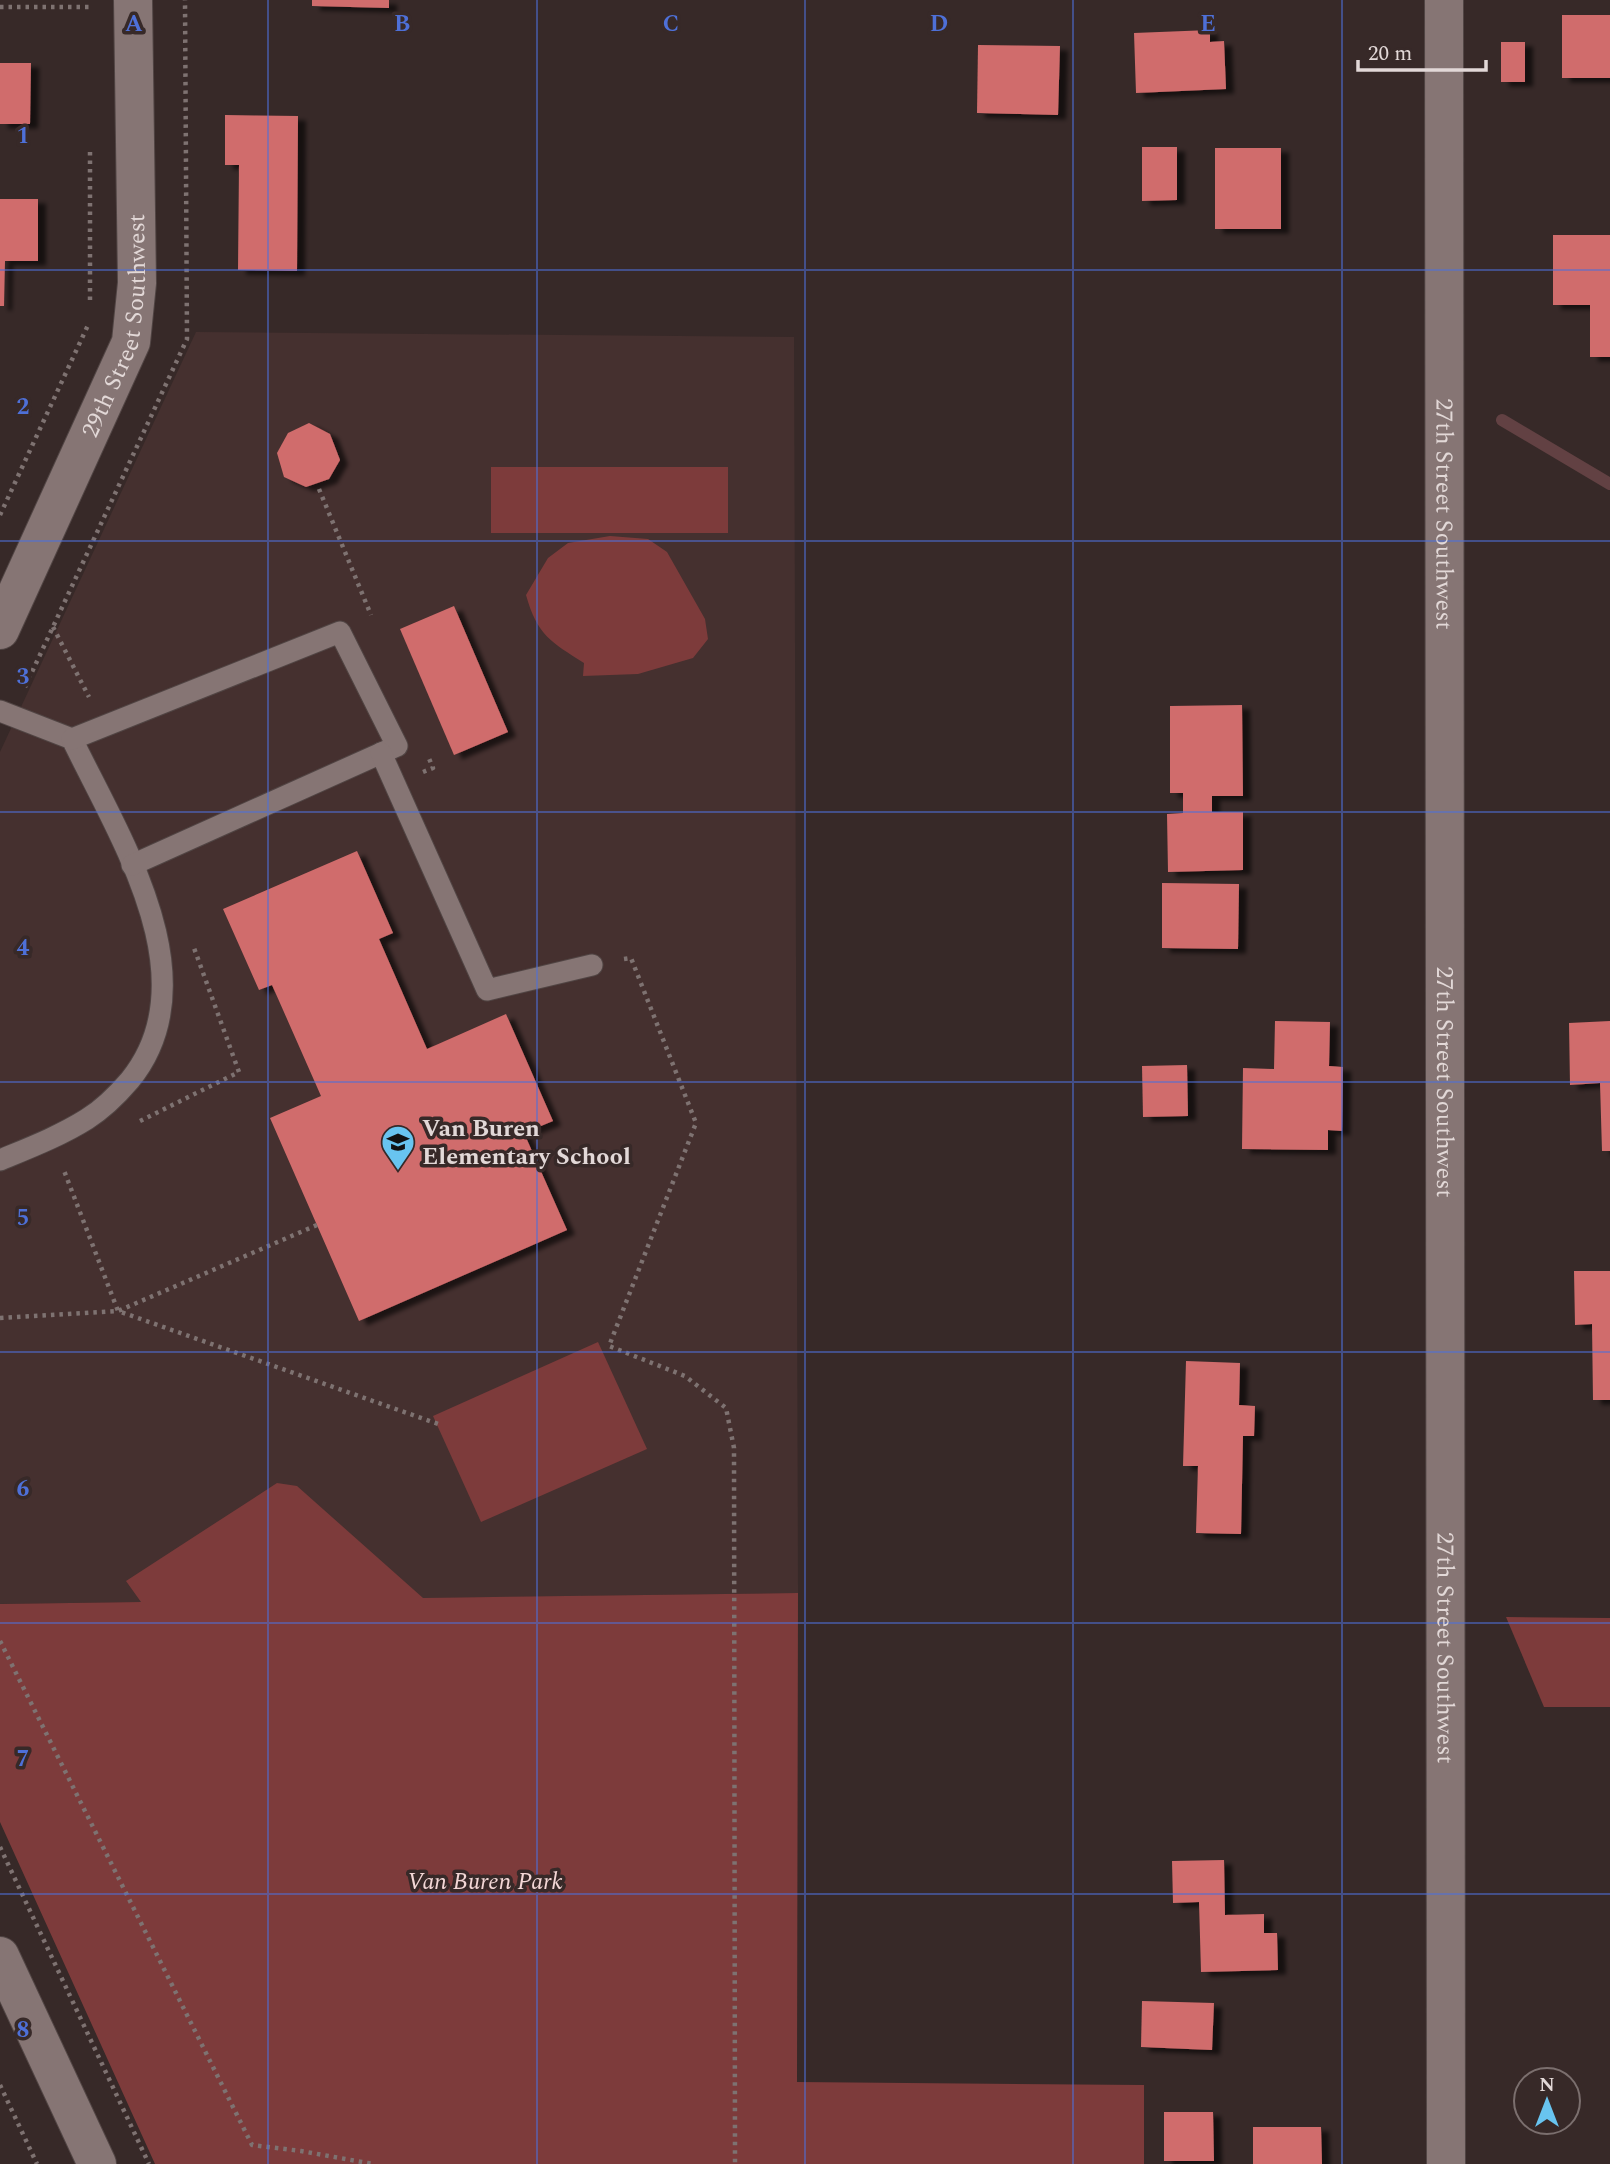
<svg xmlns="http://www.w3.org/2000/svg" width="1610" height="2164" font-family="Spectral,serif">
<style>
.built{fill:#45302f}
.green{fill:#7d3b3b}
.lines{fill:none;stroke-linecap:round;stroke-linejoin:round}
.stream{stroke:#624143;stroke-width:12}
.building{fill:#d06c6c;filter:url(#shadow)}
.service-casing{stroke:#514544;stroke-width:23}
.minor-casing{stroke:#514544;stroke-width:40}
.tertiary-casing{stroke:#514544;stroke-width:40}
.path{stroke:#7e7271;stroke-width:4.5;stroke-dasharray:3.5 5;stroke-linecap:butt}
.service{stroke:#867574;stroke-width:21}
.minor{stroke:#867574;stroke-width:38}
.tertiary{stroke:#867574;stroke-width:38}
.grid{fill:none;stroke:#4e70d8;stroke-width:2;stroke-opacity:0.55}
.labels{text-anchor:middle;stroke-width:7;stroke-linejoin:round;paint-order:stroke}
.street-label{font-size:24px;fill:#e2d8d7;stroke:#372928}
.poi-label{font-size:24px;font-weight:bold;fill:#e2d8d7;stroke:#372928;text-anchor:start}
.park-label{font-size:24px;font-style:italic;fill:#f3d7d6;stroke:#372928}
.grid-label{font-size:23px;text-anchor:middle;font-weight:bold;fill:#4e70d8;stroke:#372928;stroke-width:7;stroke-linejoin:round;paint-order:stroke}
</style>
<defs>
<filter id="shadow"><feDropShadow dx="8" dy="4.5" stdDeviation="2" flood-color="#0009"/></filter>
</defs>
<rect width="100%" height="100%" fill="#372928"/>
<path class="built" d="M196,332l598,5 4,1256 -798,11v-852z"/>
<g class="green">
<rect x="491" y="467" width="237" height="66"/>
<path d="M610,536l38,3 19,13 38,67 3,20 -15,19 -55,16 -55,2 1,-13c-33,-21 -47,-28 -58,-68l22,-37 20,-15z"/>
<path d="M598,1342l49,107 -166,73 -48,-106z"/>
<path d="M277,1483l20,3 126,112 375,-5 -1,489 347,3v79h-989l-155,-342v-218l141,-2 -15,-21z"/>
<path d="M1506,1617l104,1v89h-66z"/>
</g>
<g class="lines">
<path class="stream" d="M1502,420l108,64"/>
</g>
<g class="building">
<path d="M312,0h77v8l-77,-2z"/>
<rect x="1562" y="15" width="48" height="63"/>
<path d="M1210,30v12l14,-1 2,48 -90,4 -2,-60z"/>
<rect x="1501" y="42" width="24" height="40"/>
<path d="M978,45l82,1 -2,69 -81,-2z"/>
<path d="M0,63h31l-1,61h-30z"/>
<path d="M225,115l73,1 -1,155 -59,-1 1,-105h-14z"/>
<path d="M1142,147h35v53l-35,1z"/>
<rect x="1215" y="148" width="66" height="81"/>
<path d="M0,199h38v62h-33l-1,45h-4z"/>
<path d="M1553,235h57v122h-20v-52h-37z"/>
<path d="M309,423l21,11 10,26 -11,19 -23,8 -22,-10 -7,-24 11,-20z"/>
<path d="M454,606l54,126 -54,23 -54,-126z"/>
<path d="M1242,705l1,91h-31v16h31v58l-75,2 -1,-58 16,-1v-20h-13v-87z"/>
<path d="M357,851l36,82 -14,6 48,110 79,-35 47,107 -29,12 43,97 -208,91 -89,-203 51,-22 -49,-111 -13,5 -36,-81z"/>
<path d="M1162,883l77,1 -1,65 -76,-1z"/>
<path d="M1275,1021l55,1 -1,44 14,1 -1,64 -14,-1v20l-86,-1 1,-81 31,1z"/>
<path d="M1610,1021v130h-8l-2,-68 -30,2 -1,-62z"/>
<path d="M1187,1065l1,51 -45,1 -1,-51z"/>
<path d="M1574,1271h36v129h-17l-1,-76 -17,1z"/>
<path d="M1186,1361l54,2 -1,42 16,1 -1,30h-11l-2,98 -45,-1 2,-67h-15z"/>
<path d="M1224,1860l1,55 39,-1v19h13l1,37 -77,2 -2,-70 -26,1 -1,-42z"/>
<path d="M1142,2001l72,2 -2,47 -71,-3z"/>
<path d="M1164,2112h49l1,49h-50z"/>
<path d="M1253,2127h68l1,37h-69z"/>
</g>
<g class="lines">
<defs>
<g id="service">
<path d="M0,711l72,28c46,96 140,240 58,341 -12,14 -27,29 -43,39 -27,17 -58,29 -87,41"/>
<path d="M72,739l268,-107 57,114 -265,119"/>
<path d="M381,753l106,237 105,-25"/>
</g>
<g id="minor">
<path id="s1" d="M0,630l131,-288 6,-59 -4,-283"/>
<path d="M0,1956l97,208"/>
</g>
<g id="tertiary">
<path id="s2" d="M1444,0l2,2164"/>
</g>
</defs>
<use href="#service" class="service-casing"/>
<use href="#minor" class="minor-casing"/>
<use href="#tertiary" class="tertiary-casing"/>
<g class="path">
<path d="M0,7h90v3"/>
<path d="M90,152v152"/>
<path d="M319,489l52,126"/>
<path d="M0,515l89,-192"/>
<path d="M53,627l36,70"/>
<path d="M25,687l162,-348 -2,-339"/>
<path d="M423,772l10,-4 -5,-12"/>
<path d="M624,959l7,-1 65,165 -87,223 76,30 41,32 8,40 1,716"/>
<path d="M140,1121l99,-49 -45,-124"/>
<path d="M317,1225l-199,86 323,114"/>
<path d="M0,1318l118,-7 -55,-143"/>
<path d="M0,1641l252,504 49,6 72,13"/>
<path d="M0,1847l149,317"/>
<path d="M0,2085l37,79"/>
</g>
<use href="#service" class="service"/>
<use href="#minor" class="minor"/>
<use href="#tertiary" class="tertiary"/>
</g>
<path class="grid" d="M268,0v2164M537,0v2164M805,0v2164M1073,0v2164M1342,0v2164M0,270h1610M0,541h1610M0,812h1610M0,1082h1610M0,1352h1610M0,1623h1610M0,1894h1610"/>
<defs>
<symbol id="school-pin" viewBox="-11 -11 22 30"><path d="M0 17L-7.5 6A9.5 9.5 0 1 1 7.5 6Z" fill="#68c4f0" stroke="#372928"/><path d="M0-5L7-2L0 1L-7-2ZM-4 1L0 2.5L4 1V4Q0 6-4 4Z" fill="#111"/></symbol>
</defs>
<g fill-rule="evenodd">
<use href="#school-pin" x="379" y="1123" width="38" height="52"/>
</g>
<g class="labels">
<g class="street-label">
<text dy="8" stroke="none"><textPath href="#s1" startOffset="329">29th Street Southwest</textPath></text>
<text dy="8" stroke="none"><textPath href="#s2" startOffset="514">27th Street Southwest</textPath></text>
<text dy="8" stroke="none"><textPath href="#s2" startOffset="1082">27th Street Southwest</textPath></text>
<text dy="8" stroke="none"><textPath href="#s2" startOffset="1648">27th Street Southwest</textPath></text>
</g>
<g class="poi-label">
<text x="422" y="1136">Van Buren<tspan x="422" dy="28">Elementary School</tspan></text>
</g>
<g class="park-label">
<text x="485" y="1889">Van Buren Park</text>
</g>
</g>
<g class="grid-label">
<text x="134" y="31">A</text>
<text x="402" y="31">B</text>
<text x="671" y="31">C</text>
<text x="939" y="31">D</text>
<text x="1208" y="31">E</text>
<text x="23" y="143">1</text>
<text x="23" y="414">2</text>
<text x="23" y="684">3</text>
<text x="23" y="955">4</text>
<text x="23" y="1225">5</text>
<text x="23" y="1496">6</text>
<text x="23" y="1766">7</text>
<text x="23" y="2037">8</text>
</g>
<g transform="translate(1547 2101)"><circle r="33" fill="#372928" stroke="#7b6f6e" stroke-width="2"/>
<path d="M0-5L12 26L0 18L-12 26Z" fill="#68c4f0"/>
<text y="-10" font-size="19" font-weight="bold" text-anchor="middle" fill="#e2d8d7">N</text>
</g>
<path d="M1358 60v10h128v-10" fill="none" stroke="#e2d8d7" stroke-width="3.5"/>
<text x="1368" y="60" font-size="21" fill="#e2d8d7" stroke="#372928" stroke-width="5" paint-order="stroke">20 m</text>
</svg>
